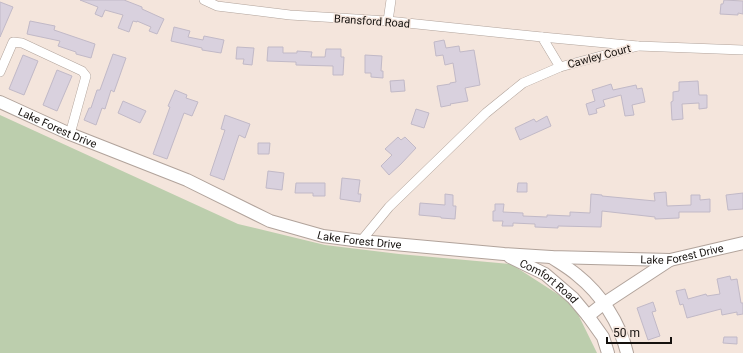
<svg xmlns="http://www.w3.org/2000/svg" width="743" height="353" font-family="Roboto,sans-serif">
<style>
.green{fill:#bccead}
.building{fill:#d9d1de;stroke:#c1b9c7}
.lines{fill:none;stroke-linecap:round;stroke-linejoin:round}
.minor-casing{stroke:#b1a39b;stroke-width:10}
.tertiary-casing{stroke:#b1a39b;stroke-width:14}
.minor{stroke:#fff;stroke-width:9}
.tertiary{stroke:#fff;stroke-width:12}
.labels{text-anchor:middle;stroke-width:3;stroke-linejoin:round;paint-order:stroke}
.street-label{font-size:11px;fill:#15110e;stroke:#f4e5dc}
</style>
<rect width="100%" height="100%" fill="#f4e5dc"/>
<path class="green" d="M0,115l238,109 87,21 74,9 112,10 62,40 24,49h-597z"/>
<g class="building">
<path d="M80,0h44l18,7v2l22,10 -7,15 -8,-3 2,-4 -14,-6v1l-4,-1 -4,11 -11,-4 5,-13 -18,-5 -3,7 -7,-3 3,-7z"/>
<path d="M724,0l19,1v13l-5,-1v2l-18,-1 1,-10h2z"/>
<path d="M0,2l13,5 -13,30z"/>
<path d="M30,21l25,5 -1,4 41,14 -4,14 -15,-4v-2l-18,-6 2,-5 -33,-7z"/>
<path d="M174,27l16,4 -2,6 15,3 1,-4 20,4 -3,13 -19,-3v-2l-31,-7z"/>
<path d="M444,40l2,8 13,-2 1,6 14,-2 6,35 -15,3 3,13 -18,3 1,1 -10,2 -4,-21 13,-2v-1l6,-1 -3,-19 -8,2 -2,-10 -7,1 -2,-14z"/>
<path d="M237,47l17,1 -2,17 -9,-1 1,-5h-8z"/>
<path d="M268,47h15v6h14v-2l15,1 -1,5h14l1,-8h15v8h3l-1,18h-10v-9l-37,-1v-3l-29,-1z"/>
<path d="M113,54l13,4 -12,34 -3,-2 -6,19 -3,-1 -6,17 -12,-5 5,-12h2l6,-18h3z"/>
<path d="M23,55l15,6 -14,34 -15,-6z"/>
<path d="M365,55l17,1 -1,15h2v7l-12,-1v-4h-6z"/>
<path d="M57,70l15,6 -15,35 -14,-6z"/>
<path d="M404,80l1,11 -14,1 -1,-11z"/>
<path d="M698,81l1,14h8v13l-8,1v-6l-17,1 1,15 -11,1 -1,-18 2,-1v-9l6,-1v-9z"/>
<path d="M611,84l2,6 23,-5 1,4 5,-1 3,14 -13,3 2,10 -9,1 -4,-21 -18,5 2,6 -9,3 1,4 -8,2 -3,-11 9,-3 -3,-11z"/>
<path d="M175,90l12,5 -1,3 12,4 -6,14 -8,-3 -17,46 -14,-5 17,-47 -2,-1z"/>
<path d="M123,101l23,10 -6,12 -22,-10z"/>
<path d="M416,109l13,4 -5,15 -13,-4z"/>
<path d="M225,115l25,9 -5,14 -6,-3 -15,45 -14,-5 15,-45 -4,-1z"/>
<path d="M547,116l4,10 -31,14 -5,-12 19,-9 2,3z"/>
<path d="M398,137l3,3 4,-3 11,11 -15,16 -12,11 -8,-9 11,-11 -7,-6z"/>
<path d="M258,143h12l-1,11h-11z"/>
<path d="M268,171l16,2 -2,17 -16,-2z"/>
<path d="M342,178l18,2 -2,14h3l-1,8 -20,-3z"/>
<path d="M296,183h29v13h-12v-3h-18z"/>
<path d="M518,183h9v9h-10z"/>
<path d="M666,192l1,14 24,-1v-10h9v5l10,-1v13h-31v6l-24,1v-2l-53,-6 -1,16 -43,-1v2l-23,-1v-3l-22,-1v3h-11l1,-5h-10v-10h2v-7h9l-1,8 20,1v3l24,1v-2l23,1v-4l20,1 1,-19 11,1v1l53,5 -1,-8z"/>
<path d="M743,193v16l-15,1 -2,-15z"/>
<path d="M445,194l8,1v11h3l-1,13 -14,-1v-1l-22,-2 1,-12 25,2z"/>
<path d="M730,276l1,4 6,-1 4,24h2v11l-6,1v-3l-15,3 -1,-6 -34,9 -4,-14 -3,1 -4,-14 9,-2 3,10 18,-5 1,2 13,-2 -3,-15z"/>
<path d="M653,302l3,9 -4,1 8,24 -12,4 -11,-32z"/>
<path d="M724,337h13v7l-14,-1z"/>
</g>
<g class="lines">
<defs>
<g id="minor">
<path d="M204,0l13,6 73,9 98,6 154,16 18,30"/>
<path d="M388,21l3,-21"/>
<path d="M542,37l96,9 105,4"/>
<path d="M0,72l13,-30 9,1 60,28 4,5 -16,58"/>
<path d="M361,241l28,-34 97,-94 37,-30 37,-16 78,-21"/>
</g>
<g id="tertiary">
<path id="s1" d="M0,102l70,32 117,46 83,41 53,15 38,5 143,13 47,3 119,3 73,-17"/>
<path id="s2" d="M510,257l35,17 28,24 15,18 15,21 5,16"/>
<path d="M551,257c9,6 18,11 26,18 24,19 43,48 50,78"/>
<path d="M588,316l15,-12 67,-44"/>
</g>
</defs>
<use href="#minor" class="minor-casing"/>
<use href="#tertiary" class="tertiary-casing"/>
<use href="#minor" class="minor"/>
<use href="#tertiary" class="tertiary"/>
</g>
<g class="labels">
<g class="street-label">
<text transform="translate(372 21) rotate(4)" y="4">Bransford Road</text>
<text transform="translate(599 56) rotate(-15)" y="4">Cawley Court</text>
<text dy="4" stroke="none"><textPath href="#s1" startOffset="63">Lake Forest Drive</textPath></text>
<text dy="4" stroke="none"><textPath href="#s1" startOffset="387">Lake Forest Drive</textPath></text>
<text dy="4" stroke="none"><textPath href="#s1" startOffset="711">Lake Forest Drive</textPath></text>
<text dy="4" stroke="none"><textPath href="#s2" startOffset="46">Comfort Road</textPath></text>
</g>
</g>
<path d="M607 337v6h64v-6" fill="none" stroke="#15110e" stroke-width="2"/>
<text x="613" y="337" font-size="12" fill="#15110e" stroke="#f4e5dc" stroke-width="3" paint-order="stroke">50 m</text>
</svg>
